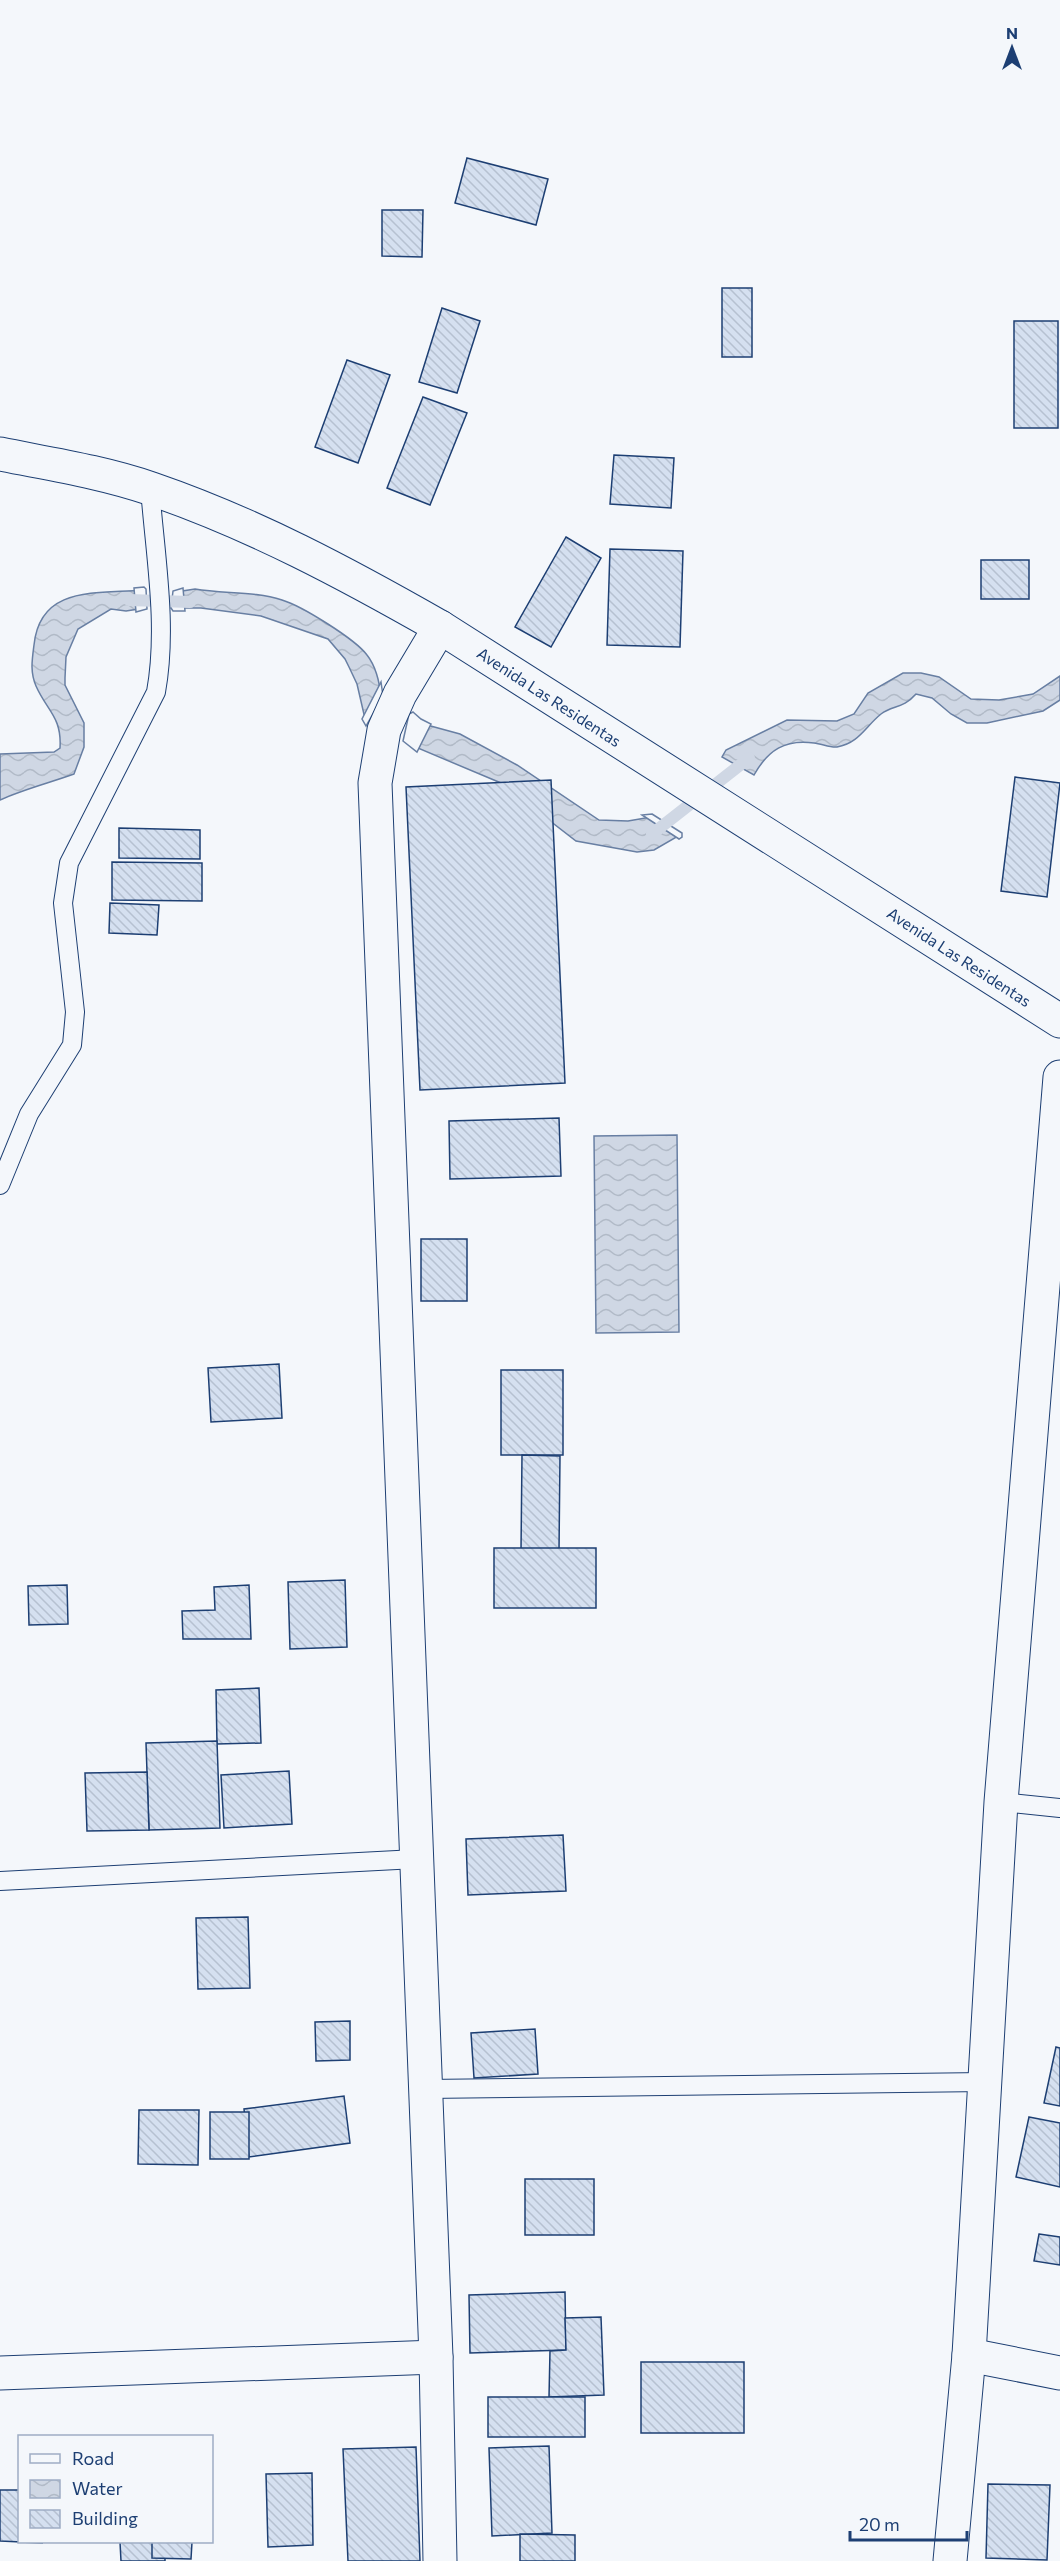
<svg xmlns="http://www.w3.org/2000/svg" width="1060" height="2561" font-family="Commissioner,sans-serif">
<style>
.water{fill:url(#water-waves);stroke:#687fa3;stroke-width:1.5}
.pier{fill:#f4f7fb;stroke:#687fa3;stroke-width:1.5}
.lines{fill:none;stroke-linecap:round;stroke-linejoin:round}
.stream{stroke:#cfd7e4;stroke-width:12}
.building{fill:url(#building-back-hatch);stroke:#1d3f73;stroke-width:1.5}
.service-casing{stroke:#1d3f73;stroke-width:20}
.minor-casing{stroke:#1d3f73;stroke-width:35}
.primary-casing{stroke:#1d3f73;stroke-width:35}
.service{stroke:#f4f7fb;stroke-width:18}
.minor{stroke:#f4f7fb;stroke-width:33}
.primary{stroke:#f4f7fb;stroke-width:33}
.labels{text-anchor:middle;stroke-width:4.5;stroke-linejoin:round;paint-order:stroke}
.street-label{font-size:16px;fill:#1d3f73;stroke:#f4f7fb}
</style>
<defs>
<pattern id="water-waves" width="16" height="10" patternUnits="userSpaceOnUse" patternTransform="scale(1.5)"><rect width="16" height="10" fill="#cfd7e4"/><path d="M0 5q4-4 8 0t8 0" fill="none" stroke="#b1bac7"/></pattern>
<pattern id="building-back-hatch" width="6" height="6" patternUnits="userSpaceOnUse" patternTransform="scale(1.5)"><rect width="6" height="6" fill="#d5e0f0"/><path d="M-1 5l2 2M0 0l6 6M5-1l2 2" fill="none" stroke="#b6c1d1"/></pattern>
</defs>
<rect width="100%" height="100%" fill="#f4f7fb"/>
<g class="water">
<path d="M195,589c29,5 59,2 87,11 20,6 73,39 85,55 8,10 13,27 13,39 -1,9 -10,21 -14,29l-9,-39 -8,-17 -4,-8 -17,-20 -67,-23 -60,-8h-27l2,-16z"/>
<path d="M143,590l2,18 -19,3 -15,-2 -33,20 -12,28 -1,21v7l19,38v24l-10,27c-25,9 -50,15 -74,26v-46l54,-2 6,-4c2,-31 -13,-37 -24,-62 -6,-14 -4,-26 -2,-41 6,-60 63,-51 109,-55z"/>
<path d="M903,673h18l18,4 32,22 28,1 34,-6 27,-18v24l-17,11 -56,12h-20l-16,-9 -19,-16 -16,-4c-13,15 -23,11 -35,20 -16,13 -22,29 -44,33 -6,1 -15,-3 -23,-4 -29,-4 -46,7 -60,32l-32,-18 4,-7 61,-30 50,1 17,-7 14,-21z"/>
<path d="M427,725l33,9 57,31 82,55 29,1 23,-4 29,18 -26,15 -17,2 -61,-11 -75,-58 -88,-37z"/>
<path d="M677,1135l2,197 -83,1 -2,-197z"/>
</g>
<g class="pier">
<path d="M144,587l2,2 1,20 -11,3 -2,-24z"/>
<path d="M183,588l2,23h-12l-2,-3 2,-17z"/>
<path d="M381,682l2,14 -17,30 -4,-7z"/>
<path d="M413,712l8,7 10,5 -14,28 -14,-11 6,-27z"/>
<path d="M652,814l30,19v4l-3,2 -37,-24z"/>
</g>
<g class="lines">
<g class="stream">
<path d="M129,600l61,2"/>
<path d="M652,834l97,-76"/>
</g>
</g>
<g class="building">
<path d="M467,158l81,21 -12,46 -81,-22z"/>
<path d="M382,210h41l-1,47 -40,-1z"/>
<rect x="722" y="288" width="30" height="69"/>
<path d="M442,308l38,13 -23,72 -38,-11z"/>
<rect x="1014" y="321" width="44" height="107"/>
<path d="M347,360l43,15 -32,88 -43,-16z"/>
<path d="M423,397l44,16 -37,92 -43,-17z"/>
<path d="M614,455l60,3 -3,50 -61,-4z"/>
<path d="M566,537l35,21 -50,89 -36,-20z"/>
<path d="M610,549l73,2 -3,96 -73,-2z"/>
<rect x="981" y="560" width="48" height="39"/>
<path d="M1015,777l45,6 -13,114 -46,-6z"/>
<path d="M551,780l14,303 -145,7 -14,-303z"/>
<path d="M119,828l81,2v29l-81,-1z"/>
<path d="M112,862l90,1v38l-90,-1z"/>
<path d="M110,903l49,2 -2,30 -48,-2z"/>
<path d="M559,1118l2,58 -111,3 -1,-58z"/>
<rect x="421" y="1239" width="46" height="62"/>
<path d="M279,1364l3,54 -71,4 -3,-54z"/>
<rect x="501" y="1370" width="62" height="85"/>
<path d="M522,1455l38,1 -1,95h-38z"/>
<rect x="494" y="1548" width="102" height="60"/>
<path d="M345,1580l2,67 -57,2 -2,-67z"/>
<path d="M67,1585l1,39 -39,1 -1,-39z"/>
<path d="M249,1585l2,54h-68l-1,-28 33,-1 -1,-23z"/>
<path d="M259,1688l2,55 -44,1 -1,-54z"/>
<path d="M217,1741l3,87 -71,2 -3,-87z"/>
<path d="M289,1771l3,53 -68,4 -3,-53z"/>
<path d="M147,1772l2,58 -62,1 -2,-58z"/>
<path d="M563,1835l3,56 -98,4 -2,-56z"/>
<path d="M248,1917l2,71 -52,1 -2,-71z"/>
<path d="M350,2021v39l-34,1 -1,-39z"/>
<path d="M535,2029l3,45 -64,4 -3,-45z"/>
<path d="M1056,2047l4,1v58l-16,-3z"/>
<path d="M344,2096l6,47 -101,14 -5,-48z"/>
<path d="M139,2110h60l-1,55 -60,-1z"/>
<rect x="210" y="2112" width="39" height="47"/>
<path d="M1029,2117l31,6v64l-44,-10z"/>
<rect x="525" y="2179" width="69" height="56"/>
<path d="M1039,2234l21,3v28l-26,-4z"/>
<path d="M565,2292l1,58 -96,3 -1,-58z"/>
<path d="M601,2317l3,78 -55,2 1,-46 16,-1 -1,-32z"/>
<rect x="641" y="2362" width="103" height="71"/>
<rect x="488" y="2397" width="97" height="40"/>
<path d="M549,2446l3,87 -60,3 -3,-88z"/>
<path d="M416,2447l4,114h-72l-5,-112z"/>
<path d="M312,2473l1,72 -45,2 -2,-73z"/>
<path d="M988,2484l62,1 -3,75 -61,-2z"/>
<path d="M0,2490h20v52l23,1 -43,-2z"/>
<path d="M520,2534l55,1v26h-55z"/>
<path d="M120,2542h45v19h-44z"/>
<path d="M152,2542h40l-1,17 -39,-1z"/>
</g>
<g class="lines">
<defs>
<g id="service">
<path d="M0,1185l29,-71 43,-69 3,-33 -12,-109 6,-40 87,-171c12,-66 -1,-137 -6,-204"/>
<path d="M1001,1802l59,6"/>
<path d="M0,1881l416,-22"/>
<path d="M425,2089l560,-7"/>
</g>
<g id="minor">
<path d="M969,2355l91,18"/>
<path d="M0,2373l436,-16"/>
<path d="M440,2561l-4,-204 -61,-1574 9,-53 16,-36 40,-67"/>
<path d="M950,2561l19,-206 32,-553 59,-725"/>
</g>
<path id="primary" d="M0,454c50,10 103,18 152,35 102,35 195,85 288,138l620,394"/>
</defs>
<use href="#service" class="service-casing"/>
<use href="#minor" class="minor-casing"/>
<use href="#primary" class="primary-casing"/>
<use href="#service" class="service"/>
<use href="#minor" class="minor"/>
<use href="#primary" class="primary"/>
</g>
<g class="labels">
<g class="street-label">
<text transform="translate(549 697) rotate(33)" y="6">Avenida Las Residentas</text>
<text transform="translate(959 957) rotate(33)" y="6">Avenida Las Residentas</text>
</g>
</g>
<rect x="18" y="2435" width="195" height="108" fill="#f4f7fb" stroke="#9eadc5" stroke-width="1.5"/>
<rect x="30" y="2454" width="30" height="9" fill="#f4f7fb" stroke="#9eadc5" stroke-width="1.5"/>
<text x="72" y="2465" font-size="18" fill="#1d3f73">Road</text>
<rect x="30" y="2480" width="30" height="18" fill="url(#water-waves)" stroke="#9eadc5" stroke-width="1.5"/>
<text x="72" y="2495" font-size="18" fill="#1d3f73">Water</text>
<rect x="30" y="2510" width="30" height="18" fill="url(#building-back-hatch)" stroke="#9eadc5" stroke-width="1.5"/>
<text x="72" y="2525" font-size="18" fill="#1d3f73">Building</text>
<g transform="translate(1012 48)" stroke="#f4f7fb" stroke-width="4.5" paint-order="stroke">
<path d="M0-4.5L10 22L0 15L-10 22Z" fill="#1d3f73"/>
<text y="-9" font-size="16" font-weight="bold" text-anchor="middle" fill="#1d3f73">N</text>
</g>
<path d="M850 2531v9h117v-9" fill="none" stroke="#1d3f73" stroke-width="3"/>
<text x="859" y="2531" font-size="18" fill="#1d3f73" stroke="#f4f7fb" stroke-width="4.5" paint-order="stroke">20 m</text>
</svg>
